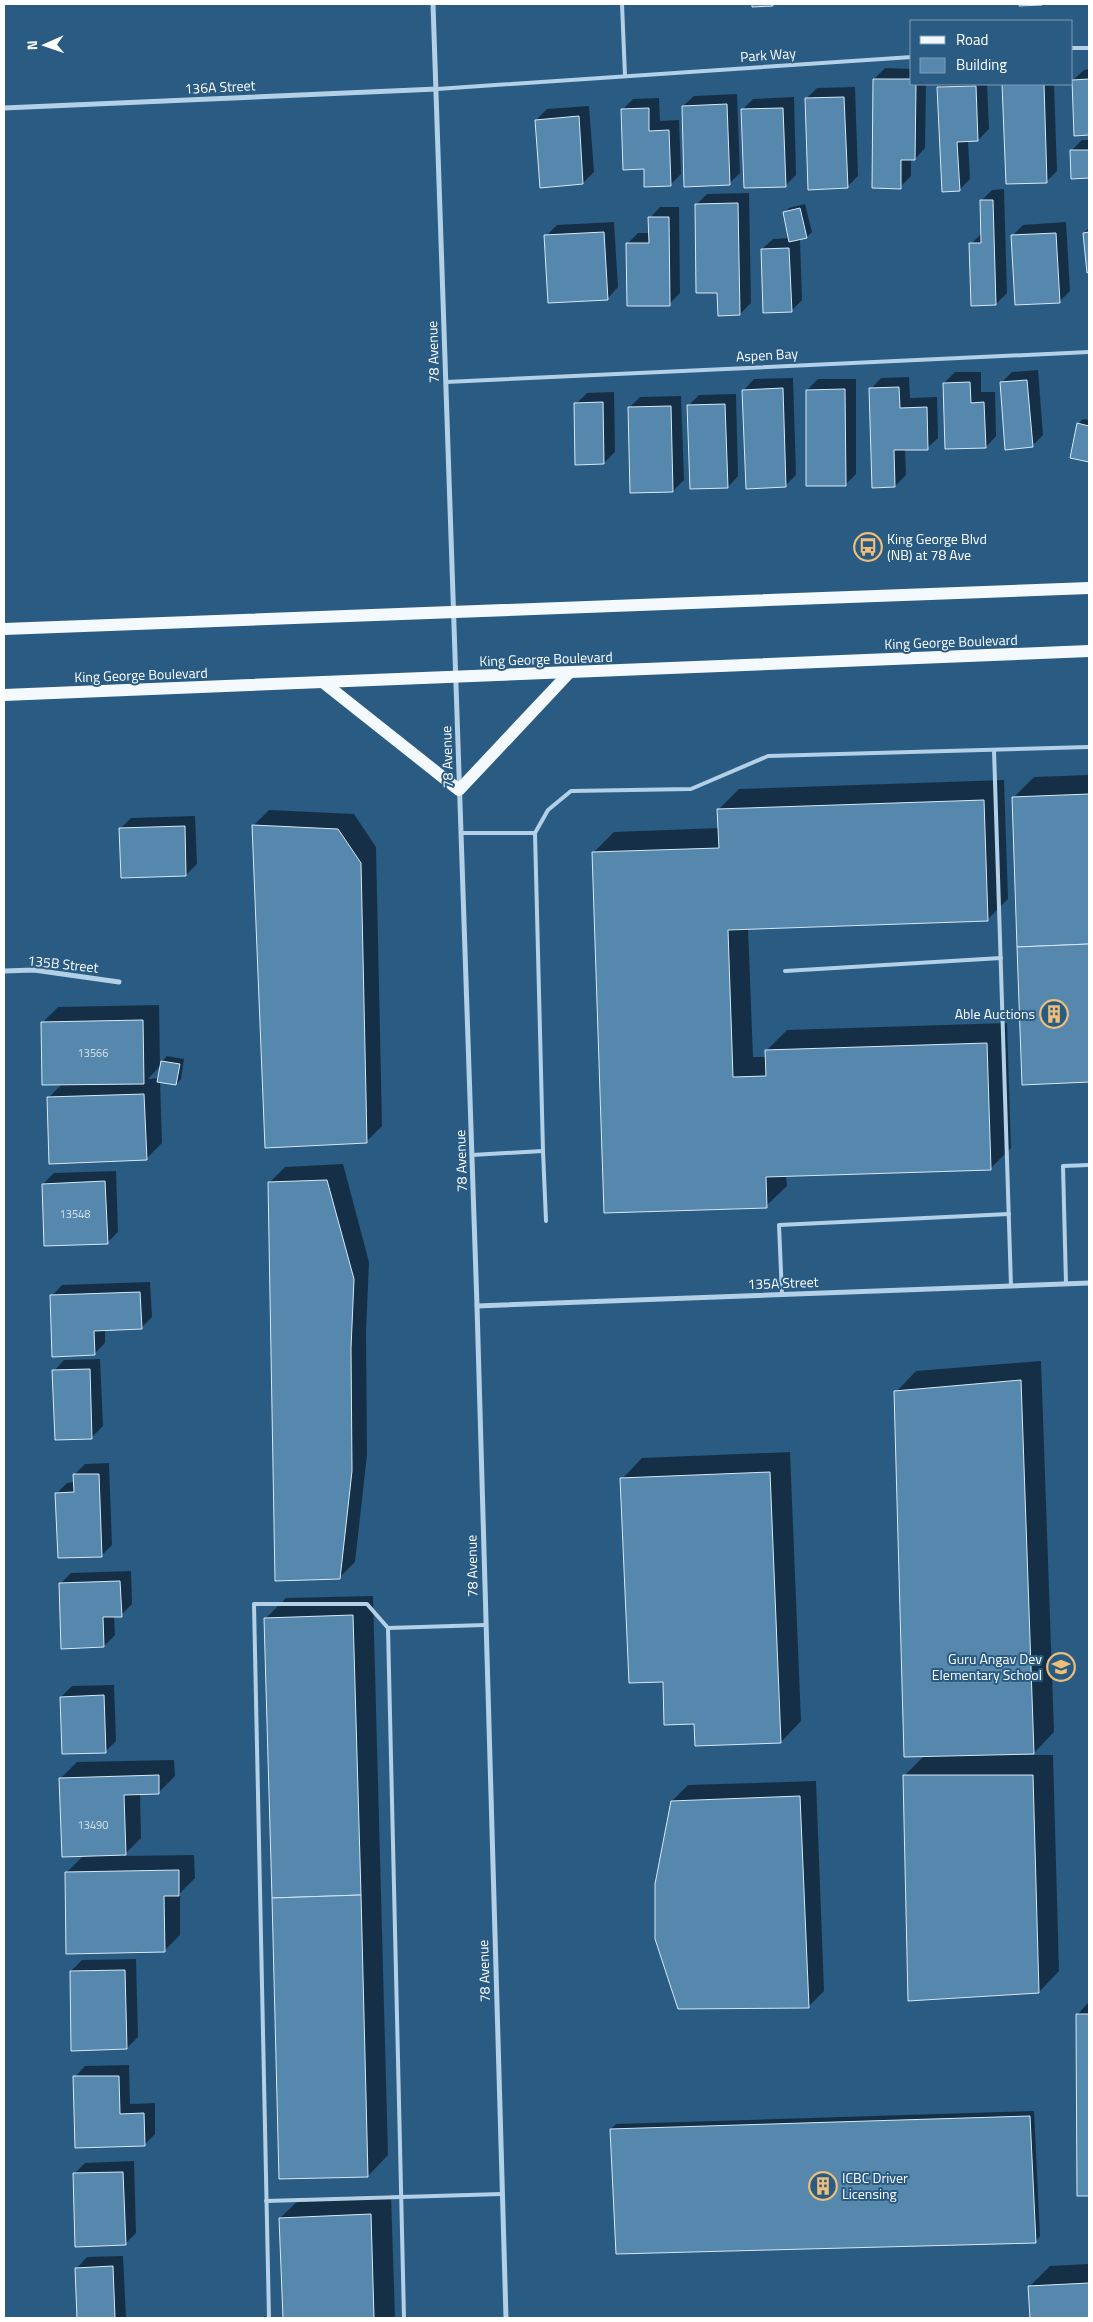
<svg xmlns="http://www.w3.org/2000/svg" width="1093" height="2322" font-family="'Titillium Web',sans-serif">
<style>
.shadow{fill:#0007;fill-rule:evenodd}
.building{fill:#5687ad;stroke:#d6e8f5}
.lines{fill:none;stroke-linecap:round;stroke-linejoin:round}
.lane{stroke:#b3d0e7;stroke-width:4}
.street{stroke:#b3d0e7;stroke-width:5}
.primary{stroke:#f4f9fe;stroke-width:12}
.labels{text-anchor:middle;stroke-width:4;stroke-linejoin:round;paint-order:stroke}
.number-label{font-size:11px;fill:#d5e1ea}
.street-label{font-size:14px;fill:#fff;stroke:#295b83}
.poi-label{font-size:14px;fill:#fff;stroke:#295b83;text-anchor:start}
</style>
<rect width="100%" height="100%" fill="#295b83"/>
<g class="shadow">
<path d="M885,68l27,1v15h14l-1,64 -10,11h-4v17l-11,11 -26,-108z"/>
<path d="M1089,69v65l-14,1 -2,-55 11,-10z"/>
<path d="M942,84h45l2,45 -11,11 -10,1 2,38 -11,11 -21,-102z"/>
<path d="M1004,84h50l3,87 -10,10 -40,2z"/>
<path d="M855,87l3,89 -11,11 -41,-88 11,-11z"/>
<path d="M737,94l3,79 -11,11 -46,-78 11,-10z"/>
<path d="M794,97l2,78 -10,10 -44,-75 11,-11z"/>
<path d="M659,98l1,23 19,-1 2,54 -11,11 -25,-17 -23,-58 11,-11z"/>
<path d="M589,106l5,66 -11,11 -47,-63 11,-11z"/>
<path d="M1082,140h7v37h-17l-1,-26z"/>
<path d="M1004,189l3,104 -11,11 -25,-60 11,-11 -1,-32 11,-11z"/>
<path d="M749,193l2,110 -11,11 -22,-22 -22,-87 11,-11z"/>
<path d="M805,204l7,28 -5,5 -7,2 2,61 -11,11 -29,-62 11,-10 17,-1 -6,-25 5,-5z"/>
<path d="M660,207h19l1,86 -11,11 -42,-60 11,-11h12v-15z"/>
<path d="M614,222l4,65 -10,11 -62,-62 11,-11z"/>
<path d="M1066,222l4,69 -11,11 -47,-66 11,-11z"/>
<path d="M1089,228v43h-1l-4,-38z"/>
<path d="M1038,370l5,65 -11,11 -31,-63 11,-11z"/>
<path d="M955,372h26v20h14l1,44 -10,11 -42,-64z"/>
<path d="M909,377l1,21 27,-1 1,41 -11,10 -22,1 1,26 -11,11 -24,-97 10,-11z"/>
<path d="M793,378l3,97 -11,11 -41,-96 10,-11z"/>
<path d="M818,379h38v95l-11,11 -38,-95z"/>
<path d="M614,392l1,60 -11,11 -28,-59 11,-11z"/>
<path d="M736,394l2,82 -10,11 -40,-81 11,-11z"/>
<path d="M681,396l3,84 -11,11 -44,-83 11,-11z"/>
<path d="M1083,419l6,1v41l-18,-4 7,-33z"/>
<path d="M1089,775v306l-65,2 -11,-285 21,-21z"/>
<path d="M1004,780l4,119 -21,21 -239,8 5,129h13v-6l21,-21 220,-7 4,125 -20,20 -205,7 1,11 -21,20 -173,-353 21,-21 105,-4v-19l20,-20z"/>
<path d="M269,810l85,4 22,33 6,279 -16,16 -113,-316z"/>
<path d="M195,816l2,48 -11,11 -66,-46 11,-11z"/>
<path d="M159,1005l1,59 7,-8 17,3 -3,20 -5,5 -16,-3 2,62 -16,16 -98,-61 14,-14 -20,-61 16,-16zM161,1065l-2,13 -11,1z"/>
<path d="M343,1164l26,98 -3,69 1,124 -12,107 -16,16 -70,-395 16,-16z"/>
<path d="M116,1171l2,61 -11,11 -64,-59 11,-11z"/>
<path d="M150,1282l2,35 -11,11 -36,1v14l-11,11 -42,-58 10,-11z"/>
<path d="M100,1359l3,67 -11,11 -38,-66 10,-11z"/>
<path d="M1041,1361l13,371 -20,21h-11v2h30l6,216 -20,21 -135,-216 21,-21 -29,-363 20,-21z"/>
<path d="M790,1452l11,269 -20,21 -85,-19 -32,-43 -42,-201 20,-21z"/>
<path d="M109,1463l3,82 -11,11 -44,-63 10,-10 8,-1 -1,-7 11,-11z"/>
<path d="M131,1571l1,33 -11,11 -7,1 1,19 -11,11 -44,-62 11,-11z"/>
<path d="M373,1596l15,559 -20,21 -103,-557 21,-21z"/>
<path d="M114,1685l2,56 -11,11 -44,-55 11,-11z"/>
<path d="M174,1760l1,16 -16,16 -19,1 1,45 -18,18 71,-1 1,23 -15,15v42l-16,16 -98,-78 18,-18 -23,-77 16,-16z"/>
<path d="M816,1781l8,210 -16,16 -136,-206 16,-16z"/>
<path d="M136,1959l2,78 -11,11 -56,-77 11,-11z"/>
<path d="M1089,2002v192l-11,1 -1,-180z"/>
<path d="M129,2065l1,39 25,-1v31l-11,11 -69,-68 10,-11z"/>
<path d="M1034,2111l6,125 -5,6 -424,-113 5,-5z"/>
<path d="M134,2161l2,72 -11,11 -51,-70 11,-11z"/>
<path d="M391,2195l4,123h-111l-4,-100 21,-20z"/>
<path d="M123,2256l3,62h-48l-1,-50 10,-11z"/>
<path d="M1089,2264v54h-58l-1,-32 20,-20z"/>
</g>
<g class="building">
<path d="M752,4h21v2l-21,1z"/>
<path d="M1019,4h23v1l-23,1z"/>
<path d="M873,79h39v5h4l-1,76h-14v29l-29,-1z"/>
<path d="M1089,79v56l-15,1 -2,-56z"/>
<path d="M1002,84h42l3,99 -41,1z"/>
<path d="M976,86l2,55 -21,1 3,49 -18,1 -5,-105z"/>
<path d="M844,97l4,91 -40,2 -3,-92z"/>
<path d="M727,104l3,81 -46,2 -2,-81z"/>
<path d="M649,108v23l20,-1 2,56 -27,1v-18l-21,1 -2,-61z"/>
<path d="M783,108l3,79 -42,1 -3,-79z"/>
<path d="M579,116l4,68 -43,4 -5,-68z"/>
<path d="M1070,150h19v28l-18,1z"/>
<path d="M980,200h13l3,105 -25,1 -2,-63h12z"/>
<path d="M738,203l2,112 -22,1 -1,-23h-21l-1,-89z"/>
<path d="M800,208l7,30 -18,4 -6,-30z"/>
<path d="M648,217h21l1,89h-43l-1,-63h23z"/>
<path d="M604,232l4,68 -60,3 -4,-68z"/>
<path d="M1089,232v40l-2,1 -4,-40z"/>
<path d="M1056,233l4,70 -45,2 -4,-70z"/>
<path d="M789,248l3,64 -29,1 -2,-64z"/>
<path d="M1027,380l6,67 -28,3 -5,-68z"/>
<path d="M970,382l1,21 13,-1 2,46 -41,1 -2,-66z"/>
<path d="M899,387l1,21 27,-1 1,43h-34l1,37 -23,1 -3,-100z"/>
<path d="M783,388l3,99 -40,2 -4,-99z"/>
<path d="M845,389l1,97h-40v-96z"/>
<path d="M603,402l1,62 -29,1 -1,-62z"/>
<path d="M725,404l3,84 -38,1 -3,-84z"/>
<path d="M671,406l2,86 -43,1 -2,-86z"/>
<path d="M1077,423l12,3v36l-19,-4z"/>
<path d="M1089,794v150l-72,3 -5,-150z"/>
<path d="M984,800l4,121 -260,9 5,147 33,-1 -1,-26 222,-7 4,127 -225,7 1,31 -163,5 -12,-361 127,-4 -2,-39z"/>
<path d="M252,825l86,4 23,34 6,280 -102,5z"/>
<path d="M185,826l1,50 -65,2 -2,-50z"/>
<path d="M1089,944v138l-67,3 -5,-138z"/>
<path d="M143,1020l1,64 -102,1 -1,-63z"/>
<path d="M161,1061l19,3 -4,21 -19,-3z"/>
<path d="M144,1094l3,66 -98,4 -2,-67z"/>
<path d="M327,1180l27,99 -3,69 1,123 -12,108 -65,2 -7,-399z"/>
<path d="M105,1181l3,63 -64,2 -2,-62z"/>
<path d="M140,1292l2,37 -48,2 1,24 -43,2 -2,-62z"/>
<path d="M90,1369l2,70 -37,1 -3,-70z"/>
<path d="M1021,1380l13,374 -130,3 -10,-366z"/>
<path d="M770,1472l11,271 -86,3 -1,-22 -30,1 -1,-43 -34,1 -9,-205z"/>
<path d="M73,1474h26l3,83 -44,1 -3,-65 19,-1z"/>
<path d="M120,1581l2,36h-19l1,30 -43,2 -2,-66z"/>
<path d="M353,1615l8,280 -89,3 -8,-280z"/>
<path d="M104,1695l2,58 -44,1 -2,-57z"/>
<path d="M159,1775v19l-35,1 2,60 -64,2 -3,-79z"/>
<path d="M903,1775h130l6,218 -131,8z"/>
<path d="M800,1796l9,212 -131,1 -23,-70v-55l16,-83z"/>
<path d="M179,1870v26h-15l1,56 -99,2 -1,-82z"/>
<path d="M361,1895l7,282 -89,2 -7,-281z"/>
<path d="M125,1970l2,79 -56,2 -1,-80z"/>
<path d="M1076,2014h13v182h-12z"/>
<path d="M73,2076h46l1,38 24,-1 1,33 -70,2z"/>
<path d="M1030,2116l6,127 -420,11 -6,-125z"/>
<path d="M123,2172l3,73 -51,2 -2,-74z"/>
<path d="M371,2214l3,104h-91l-4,-100z"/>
<path d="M113,2266l2,52h-38l-2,-50z"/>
<path d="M1089,2283v35h-59l-2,-32z"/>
</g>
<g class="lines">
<g class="lane">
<path d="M622,4l3,72"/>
<path d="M1072,48h17"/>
<path d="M437,89l475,-32"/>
<path d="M446,382l643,-30"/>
<path d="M994,750l17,536"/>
<path d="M461,833h74"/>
<path d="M785,971l216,-13"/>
<path d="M543,1151l3,70"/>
<path d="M472,1155l71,-4 -8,-318 13,-23 23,-19 120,-2 77,-33 321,-9"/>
<path d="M1066,1284l-3,-118 26,-1"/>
<path d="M782,1295l-3,-70 230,-11"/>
<path d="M266,2201l236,-7"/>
<path d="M269,2318l-15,-714h113l21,24"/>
<path d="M404,2318l-16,-690 97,-3"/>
</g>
<g class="street">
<path d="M433,4l44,1302 29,1012"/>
<path d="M4,108l433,-19"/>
<path d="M4,971l30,-1 85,12"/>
<path d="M477,1306l612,-23"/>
</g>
<g class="primary">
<path d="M4,629l1085,-41"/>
<path d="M324,683l135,107 110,-117"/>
<path d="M4,695l1085,-44"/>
</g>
</g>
<defs>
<symbol id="bus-ring" viewBox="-11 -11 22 22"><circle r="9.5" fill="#295b83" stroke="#eebf7a" stroke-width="1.5"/><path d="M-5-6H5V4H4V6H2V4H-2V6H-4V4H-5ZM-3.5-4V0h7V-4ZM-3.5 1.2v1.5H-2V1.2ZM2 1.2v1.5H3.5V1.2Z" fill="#eebf7a"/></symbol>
<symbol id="building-ring" viewBox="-11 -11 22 22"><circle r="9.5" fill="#295b83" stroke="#eebf7a" stroke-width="1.5"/><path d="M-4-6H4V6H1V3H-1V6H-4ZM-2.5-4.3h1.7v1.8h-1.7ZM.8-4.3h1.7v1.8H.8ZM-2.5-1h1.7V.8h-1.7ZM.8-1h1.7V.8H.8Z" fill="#eebf7a"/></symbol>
<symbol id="school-ring" viewBox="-11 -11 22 22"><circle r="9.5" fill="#295b83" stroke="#eebf7a" stroke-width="1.5"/><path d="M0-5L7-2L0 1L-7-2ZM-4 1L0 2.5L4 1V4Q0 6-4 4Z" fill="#eebf7a"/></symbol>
</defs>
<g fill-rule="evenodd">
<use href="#bus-ring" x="852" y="531" width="32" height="32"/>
<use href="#building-ring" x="1038" y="998" width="32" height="32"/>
<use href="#school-ring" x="1045" y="1651" width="32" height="32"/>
<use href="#building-ring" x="807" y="2170" width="32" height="32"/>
</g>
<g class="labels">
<g class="number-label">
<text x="93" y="1057">13566</text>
<text x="75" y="1218">13548</text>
<text x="93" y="1829">13490</text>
</g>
<g class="street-label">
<text transform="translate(768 55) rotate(-4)" y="5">Park Way</text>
<text transform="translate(220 87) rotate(-3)" y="5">136A Street</text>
<text transform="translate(433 352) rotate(-92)" y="5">78 Avenue</text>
<text transform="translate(767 355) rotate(-3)" y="5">Aspen Bay</text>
<text transform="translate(951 642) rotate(-2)" y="5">King George Boulevard</text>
<text transform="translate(546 659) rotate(-2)" y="5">King George Boulevard</text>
<text transform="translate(141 675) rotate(-2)" y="5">King George Boulevard</text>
<text transform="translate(447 757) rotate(-92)" y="5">78 Avenue</text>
<text transform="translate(63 964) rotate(6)" y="5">135B Street</text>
<text transform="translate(461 1161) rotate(-92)" y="5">78 Avenue</text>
<text transform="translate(783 1283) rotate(-2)" y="5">135A Street</text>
<text transform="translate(472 1566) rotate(-91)" y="5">78 Avenue</text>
<text transform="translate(484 1971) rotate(-92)" y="5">78 Avenue</text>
</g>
<g class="poi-label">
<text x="887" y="544">King George Blvd<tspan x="887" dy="16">(NB) at 78 Ave</tspan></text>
<text x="1035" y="1019" text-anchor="end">Able Auctions</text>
<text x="1042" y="1664" text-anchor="end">Guru Angav Dev<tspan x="1042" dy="16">Elementary School</tspan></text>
<text x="842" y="2183">ICBC Driver<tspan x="842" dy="16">Licensing</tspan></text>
</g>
</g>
<rect width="1093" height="2322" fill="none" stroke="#ffffff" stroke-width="10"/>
<rect x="910" y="20" width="162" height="65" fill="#295b83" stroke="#7f9db5"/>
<rect x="920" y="36" width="25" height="8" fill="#f4f9fe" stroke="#7f9db5"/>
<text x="956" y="45" font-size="15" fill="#ffffff">Road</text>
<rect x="920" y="58" width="25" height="15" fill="#5687ad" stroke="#7f9db5"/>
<text x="956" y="70" font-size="15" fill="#ffffff">Building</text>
<g transform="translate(45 45) rotate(268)" stroke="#295b83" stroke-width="4" paint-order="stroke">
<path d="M0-4L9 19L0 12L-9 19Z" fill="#ffffff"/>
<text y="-8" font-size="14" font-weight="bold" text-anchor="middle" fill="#ffffff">N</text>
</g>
</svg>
